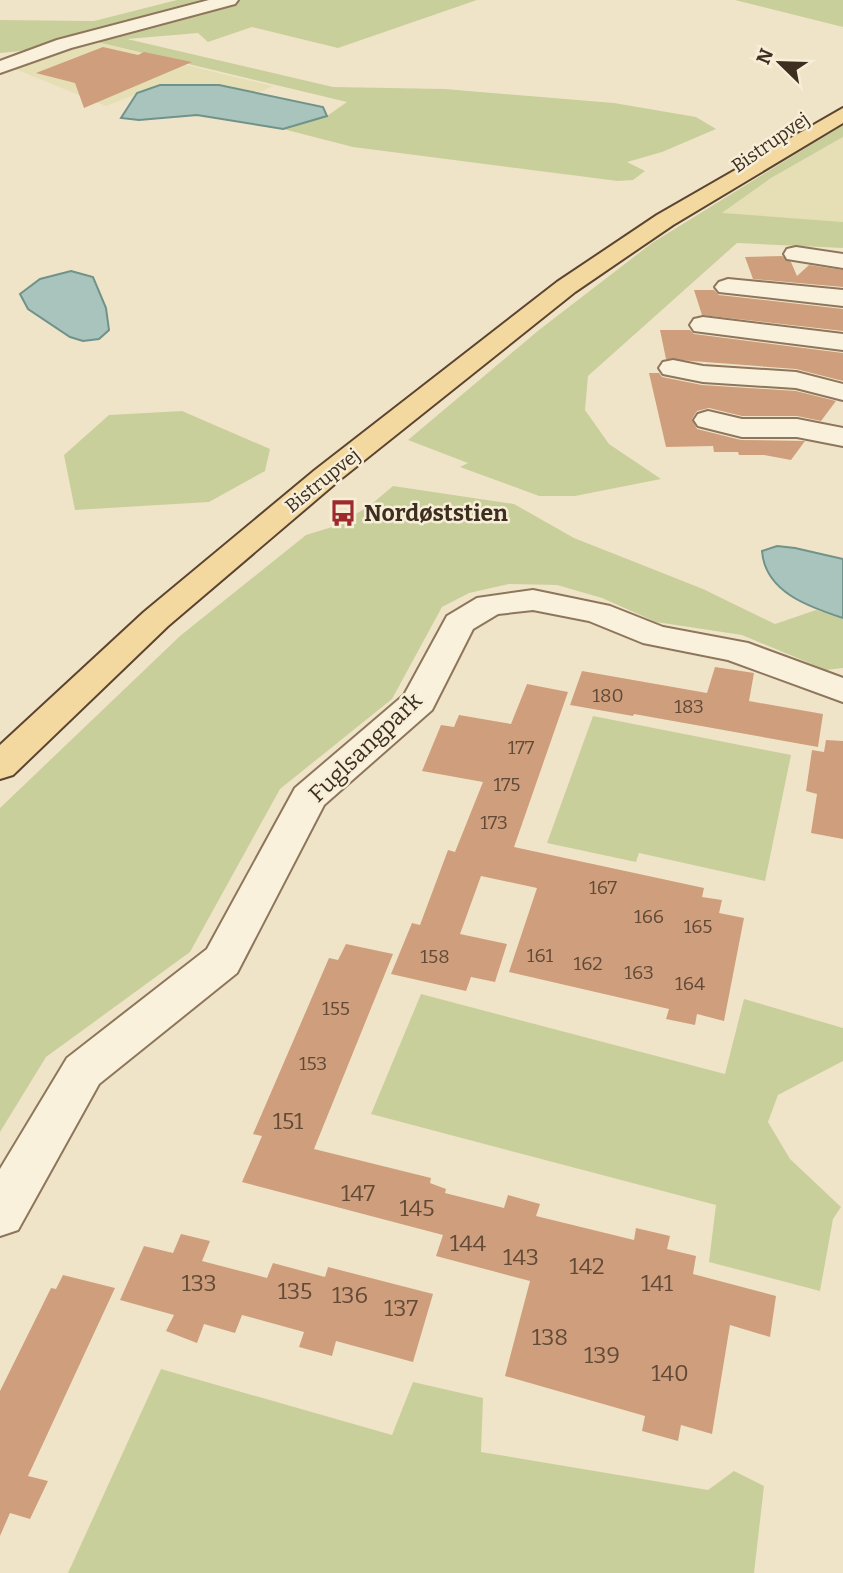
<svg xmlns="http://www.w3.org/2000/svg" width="843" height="1573" font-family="Bitter,serif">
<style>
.farmland{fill:#e6deb5}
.green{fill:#c9cf9b}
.water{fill:#a9c4bc;stroke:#6f938a;stroke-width:2}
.building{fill:#cf9f7d}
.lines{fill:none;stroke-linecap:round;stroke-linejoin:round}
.minor-casing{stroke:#8d765c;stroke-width:4}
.major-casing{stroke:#5b4430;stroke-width:4}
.minor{fill:#faf1dc;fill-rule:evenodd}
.major{fill:#f3d9a0;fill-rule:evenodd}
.labels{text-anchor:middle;stroke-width:5;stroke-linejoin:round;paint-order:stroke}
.far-street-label{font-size:19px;fill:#3d2e20;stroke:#f7eed8}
.number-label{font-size:19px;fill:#624a37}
.poi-label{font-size:23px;font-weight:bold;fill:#3d2e20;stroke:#f7eed8;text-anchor:start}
.street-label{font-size:23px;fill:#3d2e20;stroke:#f7eed8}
.near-number-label{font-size:23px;fill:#624a37}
</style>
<rect width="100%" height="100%" fill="#f0e4c8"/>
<g class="farmland">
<path d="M89,40l113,29 71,17 -15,7 -39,-8h-59l-54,21 -96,-39z"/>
<path d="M843,137v85l-122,-8 50,-36z"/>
</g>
<g class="green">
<path d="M177,0h35c-70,16 -140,48 -212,53v-33l94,1z"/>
<path d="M241,0h236l-139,48 -86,-21 -44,15 -10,-9 -71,6 206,48 112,2 169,14 82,14 20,12 -54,23 -35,10 18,9 -12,9 -15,1 -265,-34 -70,-18 44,-13 20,-14 -258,-62z"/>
<path d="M735,0h108v27z"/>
<path d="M843,125v12l-72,41 -49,35 121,9v26l-106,-5 -149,133 -3,34 24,34 52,35 -86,17h-36l-79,-29 8,-4 -60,-23 131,-110 113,-87z"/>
<path d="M182,411l88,38 -5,22 -56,31 -134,8 -11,-55 45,-40z"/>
<path d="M393,486l121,18 60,34 129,51 72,35 41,-14 27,8v50l-17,2 -84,-35 -86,-13 -54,-24 -45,-13 -48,-1 -40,9 -27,14 -50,92 -112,90 -90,163 -144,105 -46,75v-324l180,-172 126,-101 26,-8 36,-20z"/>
<path d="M593,716l198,39 -26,126 -126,-28 -3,9 -89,-19z"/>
<path d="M421,994l304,80 19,-75 99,29v33l-65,34 -10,27 22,37 51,48 -8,12 -13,72 -111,-29 7,-57 -345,-91z"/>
<path d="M161,1369l231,66 21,-53 70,16 -2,54 227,38 26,-19 30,15 -10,87h-686z"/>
</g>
<g class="water">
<path d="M160,85h59l104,22 4,9 -44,13 -86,-14 -58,5 -18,-2 16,-25z"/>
<path d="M71,271l22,6 13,31 3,22 -10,9 -16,2 -13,-4 -42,-28 -8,-15 20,-15z"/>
<path d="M777,546l18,2 48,11v59c-34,-11 -78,-26 -81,-67z"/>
</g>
<g class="building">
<path d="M103,47l35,8 6,-3 48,10 -108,46 -9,-25 -39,-10z"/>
<path d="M782,256l9,6 6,14 12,-11 34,5v17l-90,-8 -8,-22z"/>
<path d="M694,290h20l5,5 124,14v22l-141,-16z"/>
<path d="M660,330h30l4,4 149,19v28l-47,-12 -130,-10z"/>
<path d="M649,373h10l3,4 40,8 94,6 40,10 -15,20 -24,-5h-55l-33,-8 -12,3 -5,8 5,10 44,11 64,1 -14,19 -27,-5h-25l-1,-3h-24l-1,-6 -47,1z"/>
<path d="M715,667l39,6 -5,28 74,13 -5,33 -184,-33 -1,2 -63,-11 12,-34 125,22z"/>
<path d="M527,684l41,8 -54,155 190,41 -2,9 20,3 -3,13 25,5 -20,103 -27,-7 -2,11 -29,-6 3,-10 -160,-37 28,-84 -56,-12 -21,58 47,10 -12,38 -24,-5 -5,14 -75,-17 21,-51 8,2 28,-75 7,2 28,-70 -61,-11 19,-46 13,2 5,-12 52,9z"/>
<path d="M826,740l17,1v98l-32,-6 6,-39 -11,-3 6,-41 12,2z"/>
<path d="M346,944l47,10 -79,195 117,29 -1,5 16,6 -1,4 59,15 4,-13 32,9 -4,12 98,24 2,-12 34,8 -3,13 29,7 -3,18 83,22 -6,41 -40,-12 -18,109 -31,-9 -3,16 -36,-10 3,-15 -140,-40 25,-95 -94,-25 7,-21 -201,-53 20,-46 -9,-2 76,-176 9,2z"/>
<path d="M181,1234l29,7 -8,20 65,17 6,-15 52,14 3,-10 105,27 -20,68 -77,-21 -4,15 -33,-9 5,-15 -62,-17 -7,18 -31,-9 -7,19 -31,-12 8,-16 -54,-15 24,-54 29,7z"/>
<path d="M63,1275l52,13 -87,188 20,5 -18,38 -20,-6 -10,23v-145l51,-103 5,1z"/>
</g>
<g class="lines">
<defs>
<g id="minor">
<path d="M209,0h29l-3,4 -164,44 -71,25v-12l57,-21z"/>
<path d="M796,247l47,7v14l-56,-9 -3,-5 3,-5z"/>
<path d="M728,279l115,11v16l-124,-14 -4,-5 4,-5z"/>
<path d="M703,317l140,17v16l-149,-19 -4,-6 4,-6z"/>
<path d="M673,360l30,6 93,6 47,12v16l-47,-12 -93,-6 -40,-8 -4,-6 4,-6z"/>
<path d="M708,411l34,8h55l46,9v18l-46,-9h-55l-44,-11 -4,-6 4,-6z"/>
<path d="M533,590l77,16 53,21 85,16 95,35v24l-115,-42 -85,-17 -54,-22 -56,-11 -35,4 -25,15 -41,81 -108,95 -87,168 -138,111 -81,146 -18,6v-67l67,-111 140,-109 88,-161 109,-93 43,-79 30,-18z"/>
</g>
<path id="major" d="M843,108v15l-170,102 -98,67 -238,190 -169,144 -155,149 -13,4v-34l144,-133 171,-142 242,-188 100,-67z"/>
</defs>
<use href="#minor" class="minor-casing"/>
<use href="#major" class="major-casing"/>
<use href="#minor" class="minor"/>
<use href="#major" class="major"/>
</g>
<defs>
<symbol id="bus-bare" viewBox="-9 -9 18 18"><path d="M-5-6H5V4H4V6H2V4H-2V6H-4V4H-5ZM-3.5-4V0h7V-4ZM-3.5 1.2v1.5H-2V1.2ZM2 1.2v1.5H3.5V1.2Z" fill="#9e2a2b" stroke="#f7eed8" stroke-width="2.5" paint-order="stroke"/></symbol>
</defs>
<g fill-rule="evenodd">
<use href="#bus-bare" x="324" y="494" width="38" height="38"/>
</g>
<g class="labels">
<g class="far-street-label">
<text transform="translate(770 142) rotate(-35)" y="7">Bistrupvej</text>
<text transform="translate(322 480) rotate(-39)" y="7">Bistrupvej</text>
</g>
<g class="number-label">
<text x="608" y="702">180</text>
<text x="689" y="713">183</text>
<text x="521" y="754">177</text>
<text x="507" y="791">175</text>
<text x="494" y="829">173</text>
<text x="603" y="894">167</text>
<text x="649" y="923">166</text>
<text x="698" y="933">165</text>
<text x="540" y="962">161</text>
<text x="435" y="963">158</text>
<text x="588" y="970">162</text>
<text x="639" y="979">163</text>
<text x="690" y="990">164</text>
<text x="336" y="1015">155</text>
<text x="313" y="1070">153</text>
</g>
<g class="poi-label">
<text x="364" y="521">Nordøststien</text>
</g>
<g class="street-label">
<text transform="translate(365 747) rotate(-44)" y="8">Fuglsangpark</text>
</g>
<g class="near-number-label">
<text x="288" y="1129">151</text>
<text x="358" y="1201">147</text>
<text x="417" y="1216">145</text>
<text x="468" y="1251">144</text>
<text x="521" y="1265">143</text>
<text x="587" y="1274">142</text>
<text x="199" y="1291">133</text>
<text x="657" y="1291">141</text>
<text x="295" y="1299">135</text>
<text x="350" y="1303">136</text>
<text x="401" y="1316">137</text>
<text x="550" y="1345">138</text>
<text x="602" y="1363">139</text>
<text x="670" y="1381">140</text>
</g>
</g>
<g transform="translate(780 63) rotate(293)" stroke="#f7eed8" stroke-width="5" paint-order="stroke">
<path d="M0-5L12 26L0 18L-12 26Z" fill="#3d2e20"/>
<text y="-10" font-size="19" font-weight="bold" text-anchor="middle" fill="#3d2e20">N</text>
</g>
</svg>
